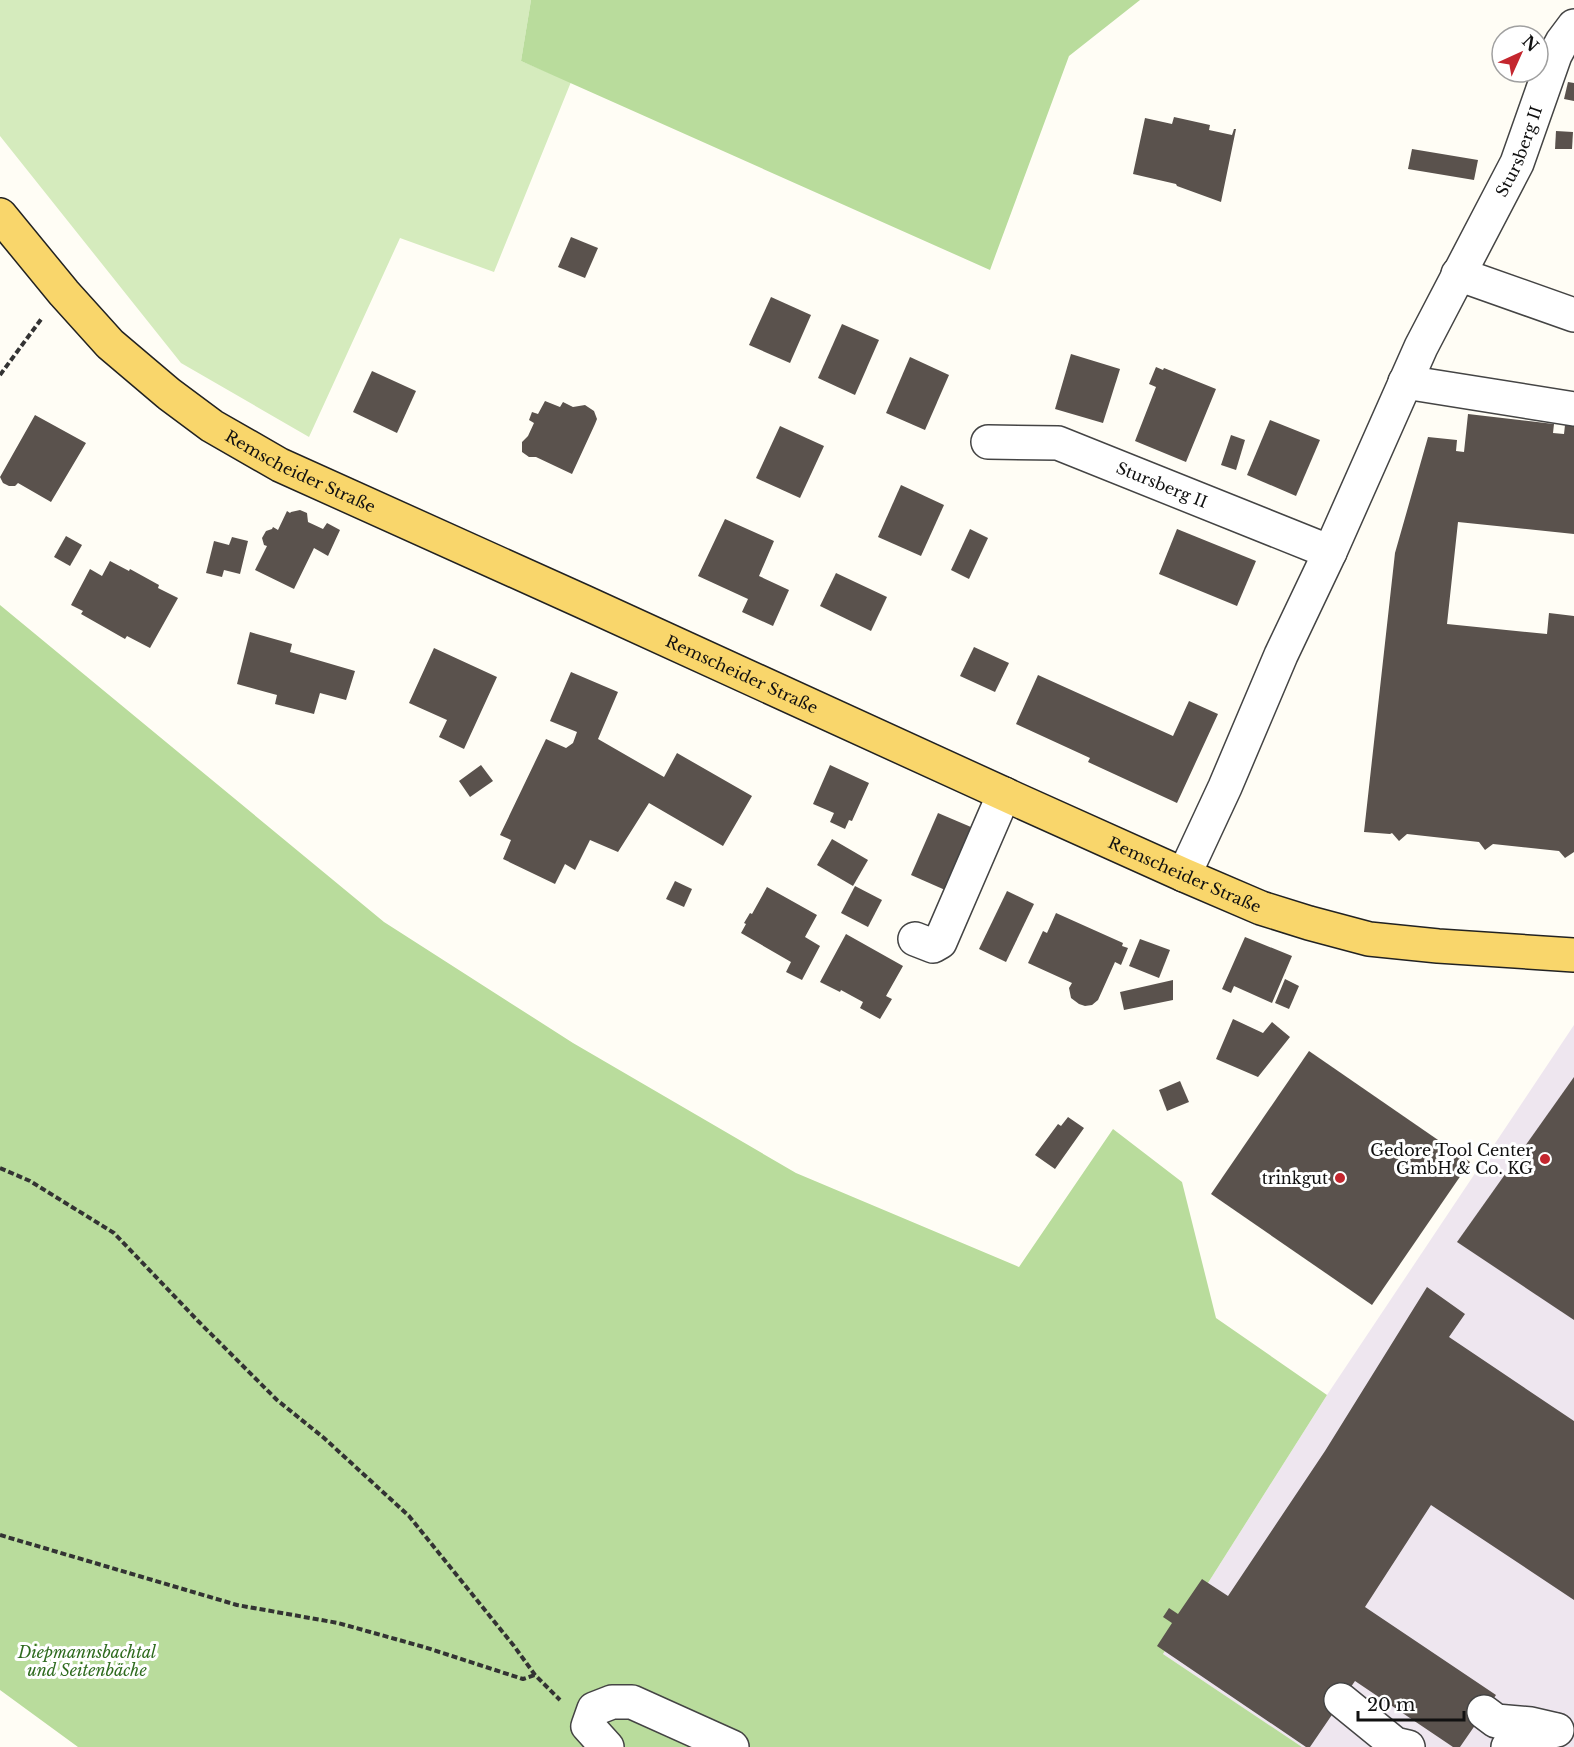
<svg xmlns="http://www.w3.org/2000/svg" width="1574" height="1747" font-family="'Libre Baskerville',serif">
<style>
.industrial{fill:#eee6ef}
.green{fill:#d5ebbd}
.forest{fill:#b9dc9c}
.building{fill:#5a524d}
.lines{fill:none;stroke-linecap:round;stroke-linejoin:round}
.minor-casing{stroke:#444;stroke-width:36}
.major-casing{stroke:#222;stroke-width:36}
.path{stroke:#333;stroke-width:4;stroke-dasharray:6 3;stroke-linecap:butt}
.minor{stroke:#fff;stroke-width:33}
.major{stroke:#f9d66b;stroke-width:33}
.poi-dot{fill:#c4262e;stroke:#fff;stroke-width:2}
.labels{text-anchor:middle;stroke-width:6;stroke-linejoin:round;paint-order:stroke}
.street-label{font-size:16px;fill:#111;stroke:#fff}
.poi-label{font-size:16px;fill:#111;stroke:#fff;text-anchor:end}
.park-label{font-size:16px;font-style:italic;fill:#2f6b1f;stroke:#fff}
</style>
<rect width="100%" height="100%" fill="#fffdf5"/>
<path class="industrial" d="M1574,1025v722h-272l-139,-93 164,-259z"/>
<path class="green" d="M0,0h531l-10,61 50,21 -77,190 -94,-34 -91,199 -128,-74 -181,-227z"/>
<g class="forest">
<path d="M531,0h609l-71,56 -79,214 -469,-209z"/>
<path d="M0,605l384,317 189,121 223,130 223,94 94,-138 69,53 34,136 111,77 -164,259 139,93h-1224l-78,-57z"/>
</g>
<g class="building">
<path d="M1568,82l6,1v18l-10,-2z"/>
<path d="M1174,117l36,8 -1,5 23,5 2,-6h2l-15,73 -44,-16 -1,-2 -43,-10 12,-56 27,6z"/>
<path d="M1556,131l17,1 -1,17h-17z"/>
<path d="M1412,149l66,11 -4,20 -66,-11z"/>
<path d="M571,237l27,11 -13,30 -27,-11z"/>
<path d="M771,297l40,18 -21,48 -41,-18z"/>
<path d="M842,324l37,16 -24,55 -37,-17z"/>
<path d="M1071,354l49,15 -17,54 -48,-14z"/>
<path d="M910,357l39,18 -24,55 -39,-17z"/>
<path d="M1156,367l7,3 1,-2 52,21 -30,73 -51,-21 21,-54 -7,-3z"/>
<path d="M372,371l44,20 -19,42 -44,-21z"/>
<path d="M545,401l15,6 3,-5 10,5 12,-2 9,6 3,8 -2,5 -23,50 -36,-17h-7l-7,-5v-10l6,-6 6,-13 -5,-3 3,-8 6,2z"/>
<path d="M1468,414l86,10 -1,9 11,1 1,-9 9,1v108l-116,-12 -11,102 100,10 2,-21 25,3v236l-9,6 -6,-7 -66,-7 -8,6 -6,-8 -72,-8 -8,7 -7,-8 -2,1 -26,-2 31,-279 33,-116 29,3 -1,11 8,1z"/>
<path d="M35,415l51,28 -35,59 -33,-19 -3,3h-6l-6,-3 -3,-6z"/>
<path d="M1270,420l50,20 -24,56 -49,-21z"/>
<path d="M780,426l44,20 -24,52 -44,-20z"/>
<path d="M1231,435l14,5 -9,30 -15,-5z"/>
<path d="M901,485l43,20 -23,51 -43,-19z"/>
<path d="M300,510l7,3 1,9 15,7 4,-6 13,7 -12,26 -14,-8 -20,41 -39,-19 12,-24 -3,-1 -2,-7 4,-7 6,-2 1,-2 5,3 9,-19 3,2 1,-1z"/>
<path d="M725,519l49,22 -15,35 30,14 -16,36 -31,-14 6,-13 -50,-23z"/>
<path d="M970,529l18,9 -19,41 -18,-9z"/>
<path d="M1177,529l79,32 -19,45 -78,-32z"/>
<path d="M66,536l16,9 -12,21 -16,-9z"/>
<path d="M232,537l16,4 -8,33 -16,-4 -2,7 -16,-4 8,-32 15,4z"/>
<path d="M110,561l19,10 1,-2 29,16 -1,3 20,10 -28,50 -23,-12 -2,3 -44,-25 2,-3 -12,-6 19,-36 12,7z"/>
<path d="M836,573l51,24 -16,34 -51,-25z"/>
<path d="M250,632l42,12 -2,8 65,19 -9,29 -26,-7 -6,21 -39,-10 2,-9 -40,-11z"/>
<path d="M974,647l35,16 -14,29 -35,-16z"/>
<path d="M434,648l63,29 -33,72 -25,-12 8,-17 -38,-17z"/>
<path d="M571,672l47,20 -20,47 66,38 13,-24 75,43 -29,50 -74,-43 -31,49 -28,-12 -15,30 -10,-6 -10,20 -52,-25 8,-19 -11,-5 46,-96 20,9 7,-5 4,-11 -27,-11z"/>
<path d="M1038,675l135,61 16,-35 29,13 -41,89 -89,-41 2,-4 -74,-34z"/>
<path d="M481,765l12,16 -23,16 -11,-16z"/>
<path d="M830,765l39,18 -17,38 -3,-1 -4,9 -15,-7 4,-9 -21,-9z"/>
<path d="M938,813l40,17 -26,63 -41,-18z"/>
<path d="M832,839l36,21 -15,26 -36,-21z"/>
<path d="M675,881l17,8 -8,18 -18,-8z"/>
<path d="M855,886l27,14 -14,27 -27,-14z"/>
<path d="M767,887l50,28 -12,22 15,9 -18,34 -16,-8 5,-10 -50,-29 5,-9 -2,-1 6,-10 2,1z"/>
<path d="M1007,891l27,13 -28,58 -27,-13z"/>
<path d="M1056,913l67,30 -1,3 6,2 -7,17 -6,-3 -17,38 -6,5 -7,1 -6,-2 -8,-6 -2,-10 3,-5 -44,-20 15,-32 4,2z"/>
<path d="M846,934l57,32 -17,30 6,3 -12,20 -20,-11 3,-6 -22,-12 -1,2 -20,-10z"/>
<path d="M1245,937l47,19 -20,47 -38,-17 -3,7 -9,-4z"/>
<path d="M1140,939l30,11 -11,28 -30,-12z"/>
<path d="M1285,979l14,7 -10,23 -14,-6z"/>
<path d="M1173,980v20l-49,10 -4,-18z"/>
<path d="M1233,1019l30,14 9,-11 18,15 -32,40 -42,-18z"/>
<path d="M1309,1051l161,111 -98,143 -161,-111z"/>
<path d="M1574,1077v243l-117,-78z"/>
<path d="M1180,1081l9,21 -22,9 -8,-21z"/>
<path d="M1068,1117l16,11 -29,41 -20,-14 23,-31 3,2z"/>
<path d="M1427,1287l38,27 -16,23 125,84v179l-143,-95 -66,102 131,88 -36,52h-7l-98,-66 -45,66h-4l-149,-101 15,-23 -9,-6 6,-9 9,6 24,-35 26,17 97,-145z"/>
</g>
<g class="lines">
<defs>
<g id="minor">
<path d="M1458,274l116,41"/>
<path d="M1405,382l169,27"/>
<path id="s1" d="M988,442l70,1 272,109"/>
<path id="s2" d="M1184,875l41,-88 56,-132 49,-103 91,-205 96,-184 38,-108 7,-13 12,-16"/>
<path d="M915,939l18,7 7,-4 64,-148"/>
<path d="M1341,1700l54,44 13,3"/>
<path d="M1484,1712l12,9 35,3 26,6"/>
<path d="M607,1747l-19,-21 6,-17 18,-7h20l100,45"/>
<path d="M1508,1747l47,-17"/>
</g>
<g id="major">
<path id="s3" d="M0,215l64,78 46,51 59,50 43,32 68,39 304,137 431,197 169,76 77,33 48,15 60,16 69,7 136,9"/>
</g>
</defs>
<use href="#minor" class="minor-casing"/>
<use href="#major" class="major-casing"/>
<g class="path">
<path d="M0,375l42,-57"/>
<path d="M0,1168l30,13 84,52 84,88 79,79 47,38 85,78 105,130 21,29 25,25"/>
<path d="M0,1535l237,70 101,18 86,24 99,32 12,-4"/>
</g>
<use href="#minor" class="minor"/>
<use href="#major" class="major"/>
</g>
<g class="poi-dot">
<circle cx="1545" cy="1159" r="6"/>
<circle cx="1340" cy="1178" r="6"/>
</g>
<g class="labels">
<g class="street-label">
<text dy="6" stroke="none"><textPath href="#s2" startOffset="798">Stursberg II</textPath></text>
<text dy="6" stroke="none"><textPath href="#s3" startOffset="400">Remscheider Straße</textPath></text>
<text dy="6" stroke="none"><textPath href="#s1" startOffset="182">Stursberg II</textPath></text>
<text dy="6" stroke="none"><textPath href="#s3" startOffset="886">Remscheider Straße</textPath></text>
<text dy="6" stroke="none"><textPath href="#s3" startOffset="1372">Remscheider Straße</textPath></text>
</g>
<g class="poi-label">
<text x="1533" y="1156">Gedore Tool Center<tspan x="1533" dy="18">GmbH &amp; Co. KG</tspan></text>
<text x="1328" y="1184">trinkgut</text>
</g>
<g class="park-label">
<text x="87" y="1658">Diepmannsbachtal<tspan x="87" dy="18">und Seitenbäche</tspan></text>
</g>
</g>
<g transform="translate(1520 54) rotate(45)"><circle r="28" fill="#ffffff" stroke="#a0a0a0" stroke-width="1.5"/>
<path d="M0-4.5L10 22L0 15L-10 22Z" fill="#c4262e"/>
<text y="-9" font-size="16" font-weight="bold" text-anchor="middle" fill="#111111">N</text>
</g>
<path d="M1358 1711v9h106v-9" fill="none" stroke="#111111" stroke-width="3"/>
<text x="1367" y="1711" font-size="18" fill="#111111" stroke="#ffffff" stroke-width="4.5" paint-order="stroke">20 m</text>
</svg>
